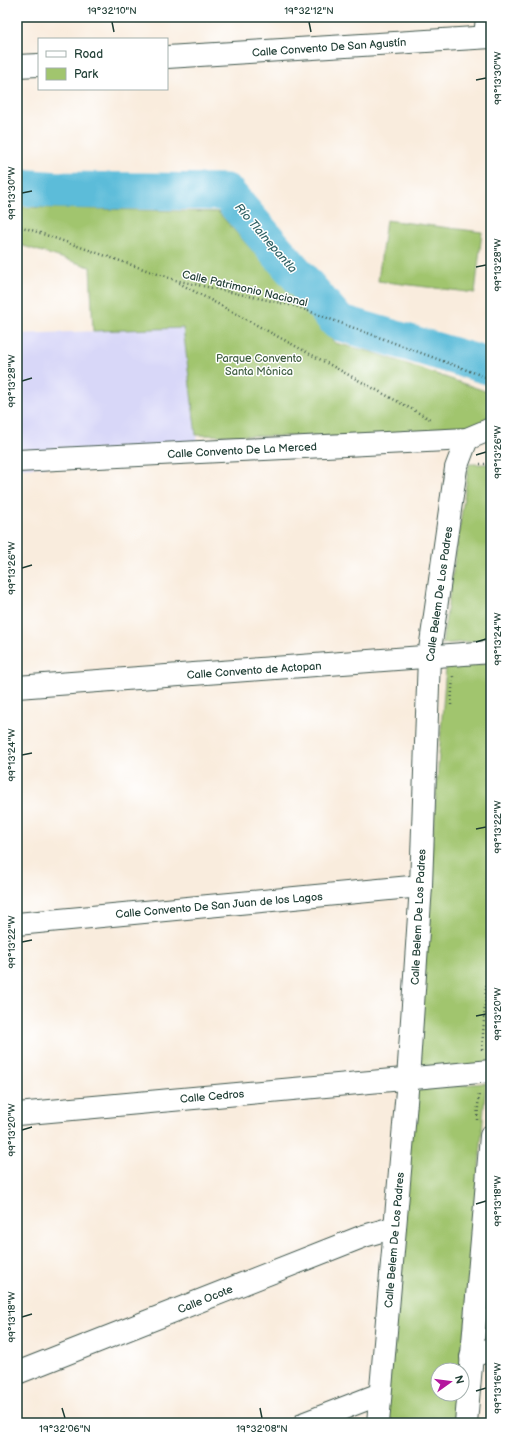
<svg xmlns="http://www.w3.org/2000/svg" width="508" height="1440" font-family="'Balsamiq Sans',sans-serif">
<style>
.built{fill:#d8d7f8}
.green{fill:#a1c56e;stroke:#608151}
.lines{fill:none;stroke-linecap:round;stroke-linejoin:round}
.river{stroke:#5bbcd9;stroke-width:37}
.minor-casing{stroke:#40574d;stroke-width:24}
.path{stroke:#40574d;stroke-width:2.5;stroke-dasharray:1 3;stroke-linecap:butt}
.minor{stroke:#fff;stroke-width:22}
.ticks{fill:none;stroke:#1f3d34;stroke-width:1.5}
.labels{text-anchor:middle;stroke-width:3;stroke-linejoin:round;paint-order:stroke}
.street-label{font-size:11px;fill:#1f3d34;stroke:#fff}
.park-label{font-size:11px;fill:#405f42;stroke:#fff}
.water-label{font-size:12px;font-style:italic;fill:#316366;stroke:#fff}
.neatline{fill:none;stroke:#1f3d34;stroke-width:1.5}
.ticks-label{font-size:10px;text-anchor:middle;fill:#1f3d34}
</style>
<rect width="100%" height="100%" fill="#fff"/>
<filter id="ink" filterUnits="userSpaceOnUse"><feTurbulence type="fractalNoise" baseFrequency=".025" numOctaves="2"/><feDisplacementMap in="SourceGraphic" scale="8" xChannelSelector="R" yChannelSelector="G"/><feConvolveMatrix kernelMatrix="1 2 1 2 8 2 1 2 1" color-interpolation-filters="sRGB"/></filter>
<filter id="wash" filterUnits="userSpaceOnUse"><feTurbulence type="fractalNoise" baseFrequency=".012" numOctaves="4" result="noise"/><feDisplacementMap in="SourceGraphic" scale="16" xChannelSelector="R" yChannelSelector="G"/><feGaussianBlur stdDeviation="0.9" result="paint"/><feColorMatrix in="noise" values="0 0 0 0 0 0 0 0 0 0 0 0 0 0 0 0 0 1.4 0 .05"/><feComposite in="paint" operator="in"/></filter>
<g filter="url(#wash)">
<rect width="100%" height="100%" fill="#f9ecdd"/>
<path class="built" d="M183,328l16,129 -182,11v-134z"/>
<g class="green">
<path d="M17,207l201,5 117,131 37,9 119,41v20l-24,26 -271,-4 -13,-107 -90,3 -3,-64 -73,-23z"/>
<path d="M386,220l96,12 -7,61 -97,-12z"/>
<path d="M469,464h22v176l-49,4z"/>
<path d="M491,663v378l-2,26 -75,3 32,-403z"/>
<path d="M486,1083l-24,294v-7h-24v24h23l-3,29h-73l28,-335z"/>
</g>
<g class="lines">
<path class="river" d="M17,187l43,3 166,2 112,130 153,45"/>
</g>
</g>
<g filter="url(#ink)">
<g class="lines">
<defs>
<g id="minor">
<path d="M485,37l2,-20"/>
<path d="M167,57l324,-20"/>
<path d="M17,66l22,-1"/>
<path d="M17,461l450,-22 24,-10"/>
<path d="M17,687l474,-35"/>
<path d="M17,924l404,-38"/>
<path d="M17,1114l474,-43"/>
<path d="M471,1357l20,-8"/>
<path d="M17,1373l347,-137 31,-9"/>
<path d="M305,1423l75,-29"/>
<path d="M378,1423l30,-344 13,-193 8,-229 27,-189 11,-29"/>
<path d="M466,1423l25,-287"/>
</g>
</defs>
<use href="#minor" class="minor-casing"/>
<g class="path">
<path d="M17,225l158,55 120,26 196,73"/>
<path d="M179,283l251,136"/>
<path d="M480,464h11"/>
<path d="M451,705l2,-29"/>
<path d="M482,1050l9,-135"/>
<path d="M477,1120l2,-27"/>
</g>
<use href="#minor" class="minor"/>
</g>
</g>
<path class="ticks" d="M112,22l2,10M309,22l2,10M476,80l10,-2M22,193l10,-2M476,267l10,-2M22,381l10,-3M476,455l10,-3M22,568l10,-3M476,642l10,-3M22,755l10,-2M476,829l10,-2M22,942l10,-2M476,1016l10,-2M22,1130l10,-3M476,1204l10,-3M22,1317l10,-3M476,1391l10,-3M62,1408l3,10M260,1408l2,10"/>
<g class="labels">
<g class="street-label">
<text transform="translate(329 47) rotate(-4)" y="4">Calle Convento De San Agustín</text>
<text transform="translate(245 288) rotate(13)" y="4">Calle Patrimonio Nacional</text>
<text transform="translate(242 450) rotate(-3)" y="4">Calle Convento De La Merced</text>
<text transform="translate(439 594) rotate(-82)" y="4">Calle Belem De Los Padres</text>
<text transform="translate(254 670) rotate(-4)" y="4">Calle Convento de Actopan</text>
<text transform="translate(219 905) rotate(-5)" y="4">Calle Convento De San Juan de los Lagos</text>
<text transform="translate(418 917) rotate(-87)" y="4">Calle Belem De Los Padres</text>
<text transform="translate(212 1096) rotate(-5)" y="4">Calle Cedros</text>
<text transform="translate(394 1240) rotate(-85)" y="4">Calle Belem De Los Padres</text>
<text transform="translate(205 1299) rotate(-22)" y="4">Calle Ocote</text>
</g>
<g class="park-label">
<text x="259" y="362">Parque Convento<tspan x="259" dy="13">Santa Mónica</tspan></text>
</g>
<g class="water-label">
<text transform="translate(266 238) rotate(49)" y="4">Río Tlalnepantla</text>
</g>
</g>
<rect width="508" height="1440" fill="none" stroke="#fff" stroke-width="44"/>
<rect x="38" y="38" width="130" height="52" fill="#ffffff" stroke="#a5b1ae"/>
<rect x="46" y="51" width="20" height="6" fill="#ffffff" stroke="#a5b1ae"/>
<text x="74" y="58" font-size="12" fill="#1f3d34">Road</text>
<rect x="46" y="68" width="20" height="12" fill="#a1c56e" stroke="#a5b1ae"/>
<text x="74" y="78" font-size="12" fill="#1f3d34">Park</text>
<g transform="translate(450 1382) rotate(76)"><circle r="19" fill="#ffffff" stroke="#a5b1ae"/>
<path d="M0-3L7 15L0 10L-7 15Z" fill="#b5179e"/>
<text y="-6" font-size="11" font-weight="bold" text-anchor="middle" fill="#1f3d34">N</text>
</g>
<rect x="22" y="22" width="464" height="1396" class="neatline"/>
<g class="ticks-label">
<text x="112" y="14">19°32'10"N</text>
<text x="309" y="14">19°32'12"N</text>
<text transform="translate(497 78) rotate(-90)" y="4">99°13'30"W</text>
<text transform="translate(11 193) rotate(-90)" y="4">99°13'30"W</text>
<text transform="translate(497 265) rotate(-90)" y="4">99°13'28"W</text>
<text transform="translate(11 381) rotate(-90)" y="4">99°13'28"W</text>
<text transform="translate(497 452) rotate(-90)" y="4">99°13'26"W</text>
<text transform="translate(11 568) rotate(-90)" y="4">99°13'26"W</text>
<text transform="translate(497 639) rotate(-90)" y="4">99°13'24"W</text>
<text transform="translate(11 755) rotate(-90)" y="4">99°13'24"W</text>
<text transform="translate(497 827) rotate(-90)" y="4">99°13'22"W</text>
<text transform="translate(11 942) rotate(-90)" y="4">99°13'22"W</text>
<text transform="translate(497 1014) rotate(-90)" y="4">99°13'20"W</text>
<text transform="translate(11 1130) rotate(-90)" y="4">99°13'20"W</text>
<text transform="translate(497 1201) rotate(-90)" y="4">99°13'18"W</text>
<text transform="translate(11 1317) rotate(-90)" y="4">99°13'18"W</text>
<text transform="translate(497 1388) rotate(-90)" y="4">99°13'16"W</text>
<text x="65" y="1432">19°32'06"N</text>
<text x="262" y="1432">19°32'08"N</text>
</g>
</svg>
